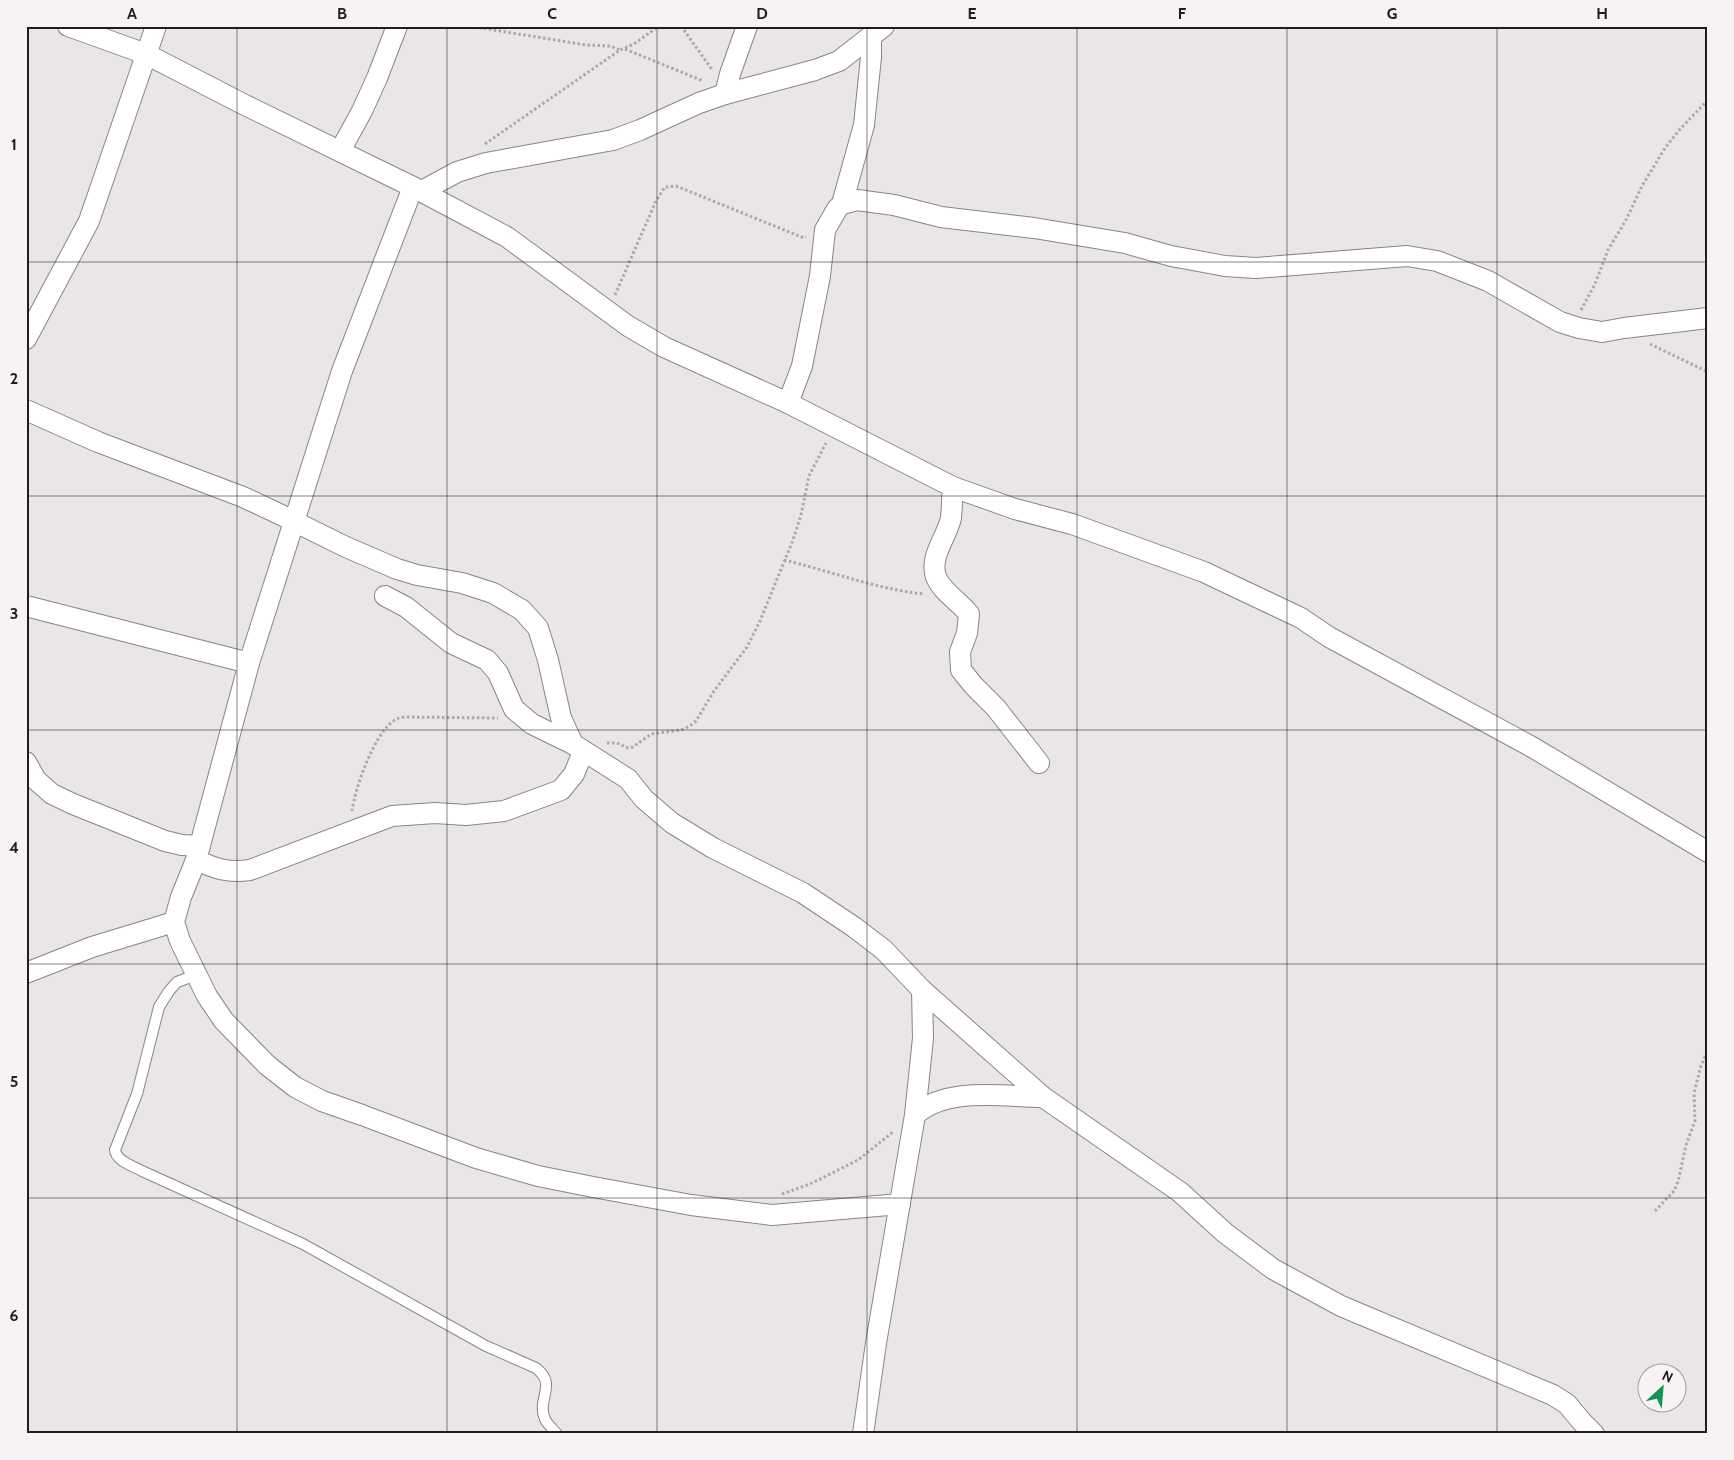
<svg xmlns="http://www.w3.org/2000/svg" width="1734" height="1460" font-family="Cabin,sans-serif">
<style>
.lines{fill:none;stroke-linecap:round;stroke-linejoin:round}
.lane-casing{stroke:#898586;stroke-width:12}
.street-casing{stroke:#898586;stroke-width:22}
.path{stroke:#aba8a8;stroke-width:3;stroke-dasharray:2.5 2.5;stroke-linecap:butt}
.lane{stroke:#fff;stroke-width:10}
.street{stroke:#fff;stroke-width:20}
.grid{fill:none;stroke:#1f1d1d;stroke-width:1;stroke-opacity:0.55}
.neatline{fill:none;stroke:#1f1d1d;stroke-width:2}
.grid-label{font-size:16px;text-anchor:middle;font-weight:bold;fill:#1f1d1d}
</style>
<rect width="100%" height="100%" fill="#eae6e6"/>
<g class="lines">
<defs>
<path id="lane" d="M196,975l-19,7 -8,9 -10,16 -22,87 -22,56c1,11 18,16 27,21l161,73 183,102 50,22c22,17 0,31 9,51 2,5 8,10 12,15"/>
<g id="street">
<path d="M68,26l78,28 97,50 170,83 94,50 121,89 36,21 124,56 165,84 62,22 57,15 132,48 97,46 28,19 203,110 176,105"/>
<path d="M725,94l5,-20 17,-48"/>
<path d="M340,151l22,-40 15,-33 20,-52"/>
<path d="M413,187l-71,184 -93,292 -53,197 -15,37 -7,25 6,19 27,55 17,25 43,44 28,22 27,14 40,14 114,43 62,18 55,11 98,18 81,10 128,-11"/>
<path d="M422,191l35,-19 29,-9 127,-23 27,-10 59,-27 26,-9 90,-24 24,-9 45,-35"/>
<path d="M842,204l22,-79 7,-68v-19"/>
<path d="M26,339l63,-118 67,-195"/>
<path d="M788,403l14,-37 18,-90 5,-46 12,-21 5,-5 15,-4 37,5 47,12 93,11 91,15 46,13 54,10 31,2 151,-12 30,5 51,20 72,41 19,6 23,4 22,-4 84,-10"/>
<path d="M26,410l72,32 145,55 30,14 73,36 51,22 20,6 45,8 31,10 29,17 16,18 10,32 13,58 12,26 55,35 16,20 28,24 41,25 90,45 51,34 30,23 38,40 121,107 137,95 45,41 48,36 68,37 212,89 14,9 15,18 12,12"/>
<path d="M953,487c-1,10 -1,21 -2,31 -4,19 -22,38 -15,59 6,15 24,25 33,37l-2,19 -7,19 1,18 13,16 22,22 43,55"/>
<path d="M385,596l21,11 45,36 36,17 11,13 16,36 18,15 41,20"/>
<path d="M26,606l223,57"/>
<path d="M26,762l10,18 16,14 21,10 92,37 17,4 18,1"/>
<path d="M196,860c20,9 32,13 54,10l142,-54 43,-3 31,2 38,-4 57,-21 13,-16 9,-22"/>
<path d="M26,973l66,-26 82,-25"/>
<path d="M915,1115c32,-29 89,-18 128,-18"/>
<path d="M863,1434l13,-91 39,-228 8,-77 -1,-48"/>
</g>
</defs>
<use href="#lane" class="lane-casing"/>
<use href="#street" class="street-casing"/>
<g class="path">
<path d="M469,26l117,19 24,1 10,4"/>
<path d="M681,26l32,45"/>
<path d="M625,49l78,32"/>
<path d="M485,144l135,-94 14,-6 25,-18"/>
<path d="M615,295l41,-94 9,-14 11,-1 128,52 2,-1"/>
<path d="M1581,310l14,-26 13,-34 18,-30 16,-34 23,-38 16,-20 27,-28"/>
<path d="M1650,344l58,28"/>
<path d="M784,560c46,11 92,29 140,34"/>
<path d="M607,743h10l11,5 5,-1 18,-13 30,-4 9,-4 6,-5 18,-30 33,-44 13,-26 33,-81 8,-25 8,-39 17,-33"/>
<path d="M352,811c3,-23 21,-73 39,-88 4,-4 8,-5 14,-6l93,1"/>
<path d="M782,1194l28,-10 48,-24 35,-28"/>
<path d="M1655,1211l19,-20 4,-9 8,-37 9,-24 -1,-28 7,-27 7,-16"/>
</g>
<use href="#lane" class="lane"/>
<use href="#street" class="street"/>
</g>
<path class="grid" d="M237,26v1408M447,26v1408M657,26v1408M867,26v1408M1077,26v1408M1287,26v1408M1497,26v1408M26,262h1682M26,496h1682M26,730h1682M26,964h1682M26,1198h1682"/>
<rect width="1734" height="1460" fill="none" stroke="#f7f3f4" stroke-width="55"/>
<g transform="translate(1662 1388) rotate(26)"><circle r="24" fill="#f7f3f4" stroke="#a19d9e"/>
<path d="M0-4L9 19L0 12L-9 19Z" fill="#109452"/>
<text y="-8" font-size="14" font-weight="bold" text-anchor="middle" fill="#1f1d1d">N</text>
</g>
<rect x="28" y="28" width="1678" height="1404" class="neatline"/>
<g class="grid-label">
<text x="132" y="19">A</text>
<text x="342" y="19">B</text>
<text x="552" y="19">C</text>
<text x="762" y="19">D</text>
<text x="972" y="19">E</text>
<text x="1182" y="19">F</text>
<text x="1392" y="19">G</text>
<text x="1602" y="19">H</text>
<text x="14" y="150">1</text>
<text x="14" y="384">2</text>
<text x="14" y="619">3</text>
<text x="14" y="853">4</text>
<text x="14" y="1087">5</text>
<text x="14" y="1321">6</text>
</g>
</svg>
